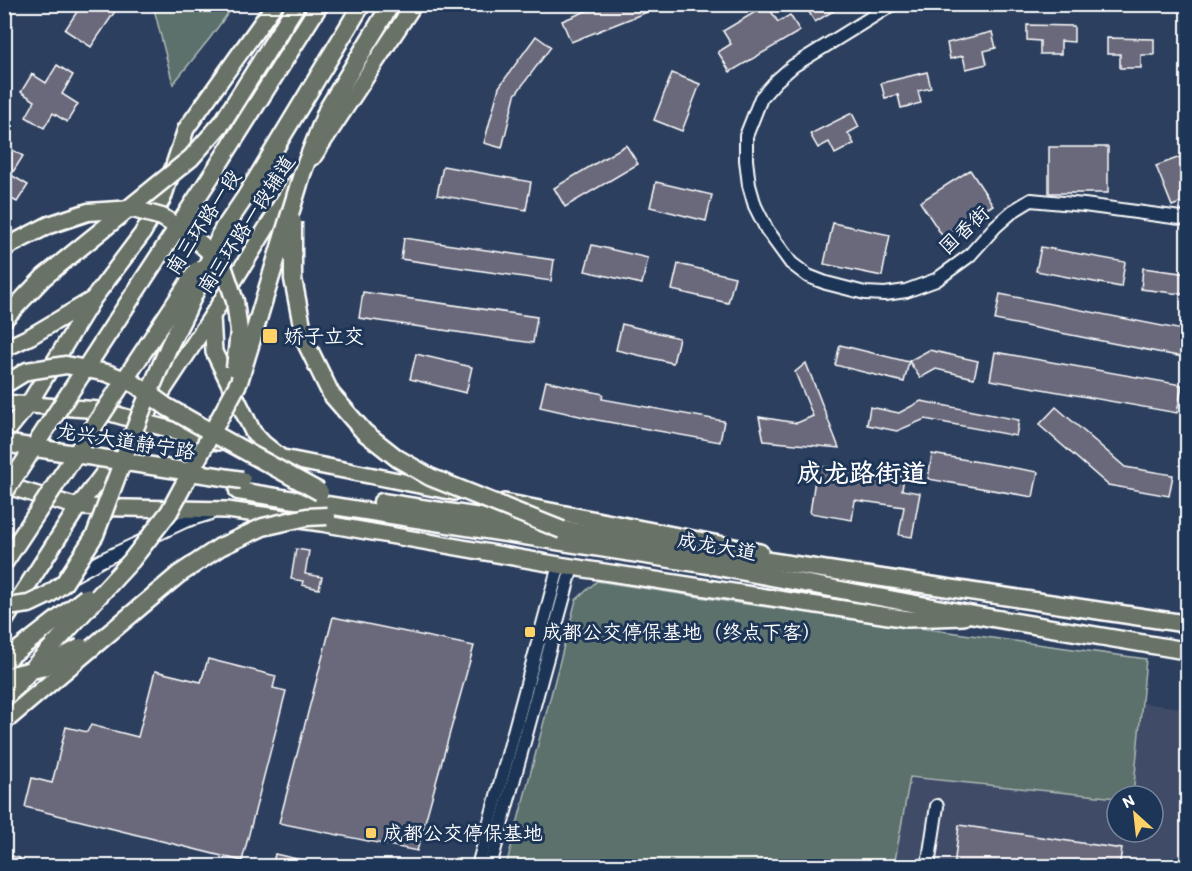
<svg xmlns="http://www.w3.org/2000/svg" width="1192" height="871" font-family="Itim,'LXGW WenKai TC',sans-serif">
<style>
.built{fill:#3f4c67}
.green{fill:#5c716c;stroke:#aeb8b6;stroke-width:1.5}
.building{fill:#6a697b;stroke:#fff;stroke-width:1.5}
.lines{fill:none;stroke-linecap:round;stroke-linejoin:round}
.minor-casing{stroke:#fff;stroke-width:16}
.major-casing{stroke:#fff;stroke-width:20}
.highway-casing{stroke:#fff;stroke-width:21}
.minor{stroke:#1d3557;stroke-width:12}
.major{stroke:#687266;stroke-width:15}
.highway{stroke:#687266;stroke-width:16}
.highway-bridge-casing{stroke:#fff;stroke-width:21;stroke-linecap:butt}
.highway-bridge{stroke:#687266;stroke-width:16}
.poi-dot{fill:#ffd166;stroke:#1d3557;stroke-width:2}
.labels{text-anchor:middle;stroke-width:6;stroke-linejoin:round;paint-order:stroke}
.street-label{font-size:20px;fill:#fff;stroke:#1d3557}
.poi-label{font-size:20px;fill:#fff;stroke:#1d3557;text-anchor:start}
.district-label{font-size:26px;font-weight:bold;fill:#fff;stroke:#1d3557}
</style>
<rect width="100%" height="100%" fill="#2c3f5e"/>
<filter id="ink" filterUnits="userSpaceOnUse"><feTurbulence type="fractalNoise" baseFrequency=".0167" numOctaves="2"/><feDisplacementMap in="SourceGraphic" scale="12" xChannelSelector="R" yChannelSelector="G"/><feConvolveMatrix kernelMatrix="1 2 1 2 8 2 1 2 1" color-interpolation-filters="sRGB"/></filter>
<g filter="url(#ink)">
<path class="built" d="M1143,703l44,6v157h-293l16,-89 207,21v34h36v-36h-20z"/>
<g class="green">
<path d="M153,5h81l-24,33 -37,46z"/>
<path d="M597,581l141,22 408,56 -13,137h-16v2l-207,-21 -16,89h-388l70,-266z"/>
</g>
<g class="building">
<path d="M82,4h38l-29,43 -26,-17z"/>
<path d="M603,4h41l3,8 -76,30 -9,-21z"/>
<path d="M804,4h41l-30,18z"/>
<path d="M767,5l11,17 12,-7 10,16 -70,41 -12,-20 13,-8 -8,-13z"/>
<path d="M1027,25l47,1v16l-13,-1v13h-21v-13l-13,-1z"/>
<path d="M992,32l4,16 -12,3 3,13 -21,5 -3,-13 -13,3 -3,-16z"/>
<path d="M536,36l15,11 -36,48 -13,53 -18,-5 15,-56z"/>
<path d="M1107,38l47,1v16h-13v13h-21v-14h-13z"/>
<path d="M57,65l16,10 -11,19 16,10 -11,18 -14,-9 -9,15 -18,-11 9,-16 -14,-9 11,-18 14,9z"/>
<path d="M927,72l4,16 -13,3 3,12 -20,5 -3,-13 -13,3 -4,-15z"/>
<path d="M672,73l28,11 -18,47 -28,-11z"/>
<path d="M852,113l7,14 -11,6 6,11 -19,10 -6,-12 -11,6 -8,-14z"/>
<path d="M4,145l19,11 -12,19 17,10 -11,17 -13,-7z"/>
<path d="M626,145l12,19 -73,43 -11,-19z"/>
<rect x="1049" y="147" width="59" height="46"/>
<path d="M1188,154v46l-16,6 -16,-40z"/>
<path d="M443,166l88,16 -5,28 -89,-15z"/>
<path d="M970,170l23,35 -50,32 -23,-35z"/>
<path d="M656,182l56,13 -6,26 -56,-14z"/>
<path d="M833,223l57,12 -8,41 -58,-12z"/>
<path d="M404,238l150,22 -3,21 -150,-22z"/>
<path d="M592,245l56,13 -6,26 -57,-13z"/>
<path d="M1041,247l84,15 -4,25 -85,-16z"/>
<path d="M678,264l57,13 -7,26 -56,-13z"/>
<path d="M1143,268l45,6v21l-47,-6z"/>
<path d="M363,292l174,25 -4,26 -174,-25z"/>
<path d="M1000,294l188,37v27l-193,-38z"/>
<path d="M622,324l57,14 -6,25 -57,-13z"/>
<path d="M840,345l69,17 -5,20 -69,-17z"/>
<path d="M929,350l49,11 -4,17 -38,-9 -16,9 -11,-17z"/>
<path d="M995,352l187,33 -5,28 -187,-33z"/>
<path d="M416,354l56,13 -6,26 -56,-14z"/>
<path d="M806,363l33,85 -75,-7 -5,-24 38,6 16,-7 -18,-44z"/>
<path d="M546,381l57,13 -1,5 122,22 -4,21 -123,-22 -57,-13z"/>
<path d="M921,401l98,19 -3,16 -91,-17 -28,12 -30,-6 3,-18 29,6z"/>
<path d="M1056,407l69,60 48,8 -4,21 -61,-11 -69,-60z"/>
<path d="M932,454l106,18 -5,25 -105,-18z"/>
<path d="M817,466l87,11 -2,13 18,3 -8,44 -13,-2 5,-28 -49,-7 -3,20 -42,-7z"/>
<path d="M296,549l13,2 -4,23 17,3 -3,12 -17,-4 1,-4 -12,-2z"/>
<path d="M333,617l141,29 -57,205 -138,-28z"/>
<path d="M208,659l68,17 -3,12 13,3 -44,170 -217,-54 7,-29 20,5 14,-56 21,5 4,-7 47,12 17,-66 46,11z"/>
<path d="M959,825l163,24 -3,18h-165z"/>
<path d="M4,854l16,4 -2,9h-14z"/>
<path d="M275,854l40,9v4h-43z"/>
</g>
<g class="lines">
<defs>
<g id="minor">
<path d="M893,4l-100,62 -17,15 -15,17 -15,38v24l3,25 6,21 12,24 24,33 17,13 18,7 39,10 20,1 21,-3 30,-11 33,-24 27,-30 17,-15 18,-11 53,5 104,14"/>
<path d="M69,578l33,-18 83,-39 26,-8"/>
<path d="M478,866l81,-301"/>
<path d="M490,866l82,-299"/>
<path d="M928,866l9,-60"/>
</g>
<g id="major">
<path d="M313,157l101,-153"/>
<path d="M212,316l2,36 39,80 10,11 15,12"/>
<path d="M4,349l27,-13 59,-35"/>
<path d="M4,403l96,7 42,12 77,20"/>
<path d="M150,410l62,-94 57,-92 27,-42"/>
<path d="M4,435l24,-30 65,-106 49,-65 21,-36 23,-69 89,-125"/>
<path d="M251,450l32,8 171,34"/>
<path d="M4,485l74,22 149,3 94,13 238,42 349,54 56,-2"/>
<path d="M504,502l256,50"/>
<path d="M4,622l74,-115 41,-54"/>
</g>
<g id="highway">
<path d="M215,170l105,-166"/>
<path d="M303,171l24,-61 64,-106"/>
<path d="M246,196l116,-192"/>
<path d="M4,319l40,-42"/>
<path d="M238,491l464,73 278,52 208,35"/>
<path d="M382,502l321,49 485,73"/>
</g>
</defs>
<use href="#minor" class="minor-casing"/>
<use href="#major" class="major-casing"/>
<use href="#highway" class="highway-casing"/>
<use href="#minor" class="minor"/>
<use href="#major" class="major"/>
<use href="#highway" class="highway"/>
<defs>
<g id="highway-bridge">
<path d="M293,222v57l12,62 26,53 33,38 33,26 33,19 132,53"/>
<path d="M219,236l27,-40"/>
<path d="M4,248l45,-23 39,-13 45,-3 29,8 31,20 29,26 13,38 4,30 -4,37"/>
<path d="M44,277l147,-119 31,-35 75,-119"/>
<path d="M4,385l23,-14 39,-6 41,8 28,11 32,23 58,33 95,52"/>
<path d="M4,443l238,37"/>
<path d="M4,493l211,-323"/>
<path d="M4,563l193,-293"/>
<path d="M4,604l10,2 15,-2 19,-9 16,-12 31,-48 45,-120 29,-69 18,-36 37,-83"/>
<path d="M4,661l82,-64"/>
<path d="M4,677l40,-10 37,-20"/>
<path d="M4,699l127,-138 38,-49 70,-130 64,-211"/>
<path d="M4,722l174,-147 42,-28 43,-20 44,-10 20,-1"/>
</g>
</defs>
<use href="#highway-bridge" class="highway-bridge-casing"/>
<use href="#highway-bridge" class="highway-bridge"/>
</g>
</g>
<g class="poi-dot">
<rect x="262" y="328" width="16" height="16" rx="3"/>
<rect x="524" y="626" width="12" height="12" rx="3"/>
<rect x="365" y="827" width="12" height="12" rx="3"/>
</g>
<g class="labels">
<g class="street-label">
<text transform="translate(203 222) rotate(-57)" y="7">南三环路一段</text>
<text transform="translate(246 224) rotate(-57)" y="7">南三环路一段辅道</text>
<text transform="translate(964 230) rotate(-43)" y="7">国香街</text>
<text transform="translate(126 441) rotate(9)" y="7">龙兴大道静宁路</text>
<text transform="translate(717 546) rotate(10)" y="7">成龙大道</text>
</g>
<g class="poi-label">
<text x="284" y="343">娇子立交</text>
<text x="542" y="639">成都公交停保基地（终点下客）</text>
<text x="383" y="840">成都公交停保基地</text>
</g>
<g class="district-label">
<text x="862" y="482">成龙路街道</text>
</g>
</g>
<rect width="1192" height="871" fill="none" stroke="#1d3557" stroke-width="24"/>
<rect x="12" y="12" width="1168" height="847" fill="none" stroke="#fff" stroke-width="2" filter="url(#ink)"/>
<g transform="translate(1135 814) rotate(333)"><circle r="28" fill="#1d3557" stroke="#77869a" stroke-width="1.5"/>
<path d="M0-4.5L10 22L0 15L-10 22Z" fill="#ffd166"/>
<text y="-9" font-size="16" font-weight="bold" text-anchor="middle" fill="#ffffff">N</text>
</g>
</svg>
